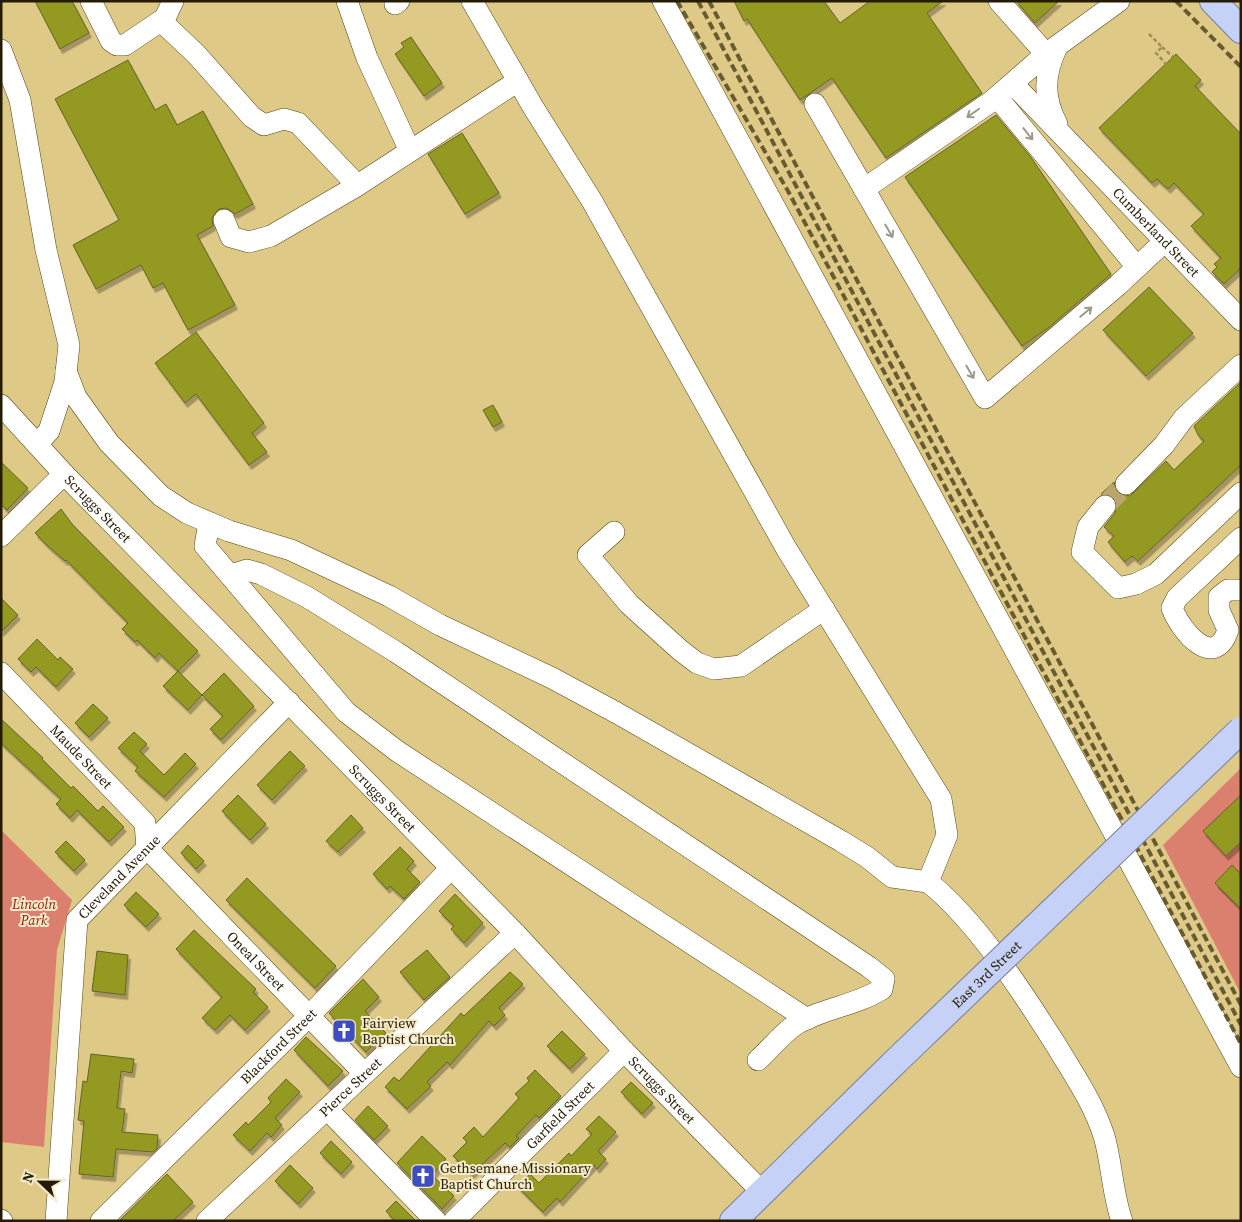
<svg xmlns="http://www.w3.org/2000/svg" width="1242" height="1222" font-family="'Source Serif 4',serif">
	<defs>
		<filter id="shadow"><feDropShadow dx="2.5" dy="4.5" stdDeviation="0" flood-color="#0004"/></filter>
	</defs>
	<rect width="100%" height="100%" fill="#dec987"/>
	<!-- green -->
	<path fill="#db806e" d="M1241 768V994L1163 845Z
		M1 830 72 900 57 950 44 1147 1 1142Z"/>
	<!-- building -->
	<path fill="#949924" stroke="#626525" filter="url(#shadow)" d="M35 1H72L89 33 60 49Z
		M734 1H824L840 23 870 1H943L927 13 982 93 886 158 832 78 800 100 747 19 744 21Z
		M1016 1H1059L1035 23Z
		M411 37 442 83 424 96 395 54 404 47 401 43Z
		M1176 54 1201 80 1195 86 1241 134V268L1224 284 1212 272 1217 267 1214 264 1221 258 1191 226 1204 214 1174 183 1168 189 1157 179 1152 183 1099 128Z
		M128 60 155 110 166 104 177 125 203 111 253 204 235 214 226 208 219 209 212 218 213 226 197 235 235 305 188 330 163 283 153 288 141 265 96 289 73 245 119 220 55 99Z
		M996 115 1030 156 1111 274 1048 328 1022 346 905 177Z
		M462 133 499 193 465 214 428 154Z
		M1149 287 1193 333 1146 376 1103 330Z
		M196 332 264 423 252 433 267 452 249 465 196 394 185 403 155 363Z
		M1241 382V465L1138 561 1132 556 1125 562 1108 542 1114 536 1104 527 1115 513 1117 502 1112 496 1101 494 1114 482 1118 493 1130 496 1166 461 1174 470 1204 441 1198 435 1194 426Z
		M493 405 502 422 493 427 483 410Z
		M1 462 28 488 7 510 1 504Z
		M61 509 72 524 198 651 178 671 159 653 155 658 137 640 135 642 122 629 128 623 66 560 65 561 48 546 35 533Z
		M1 598 18 615 1 632Z
		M37 639 58 660 60 657 73 669 56 687 36 667 31 672 18 659Z
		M178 671 202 695 188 710 163 686Z
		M224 673 254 706 221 740 210 729 223 716 202 695Z
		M93 704 108 718 89 737 75 723Z
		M1 719 43 758 42 759 71 788 73 786 98 811 103 806 124 827 109 842 77 810 70 818 56 804 61 799 1 743Z
		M134 732 147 744 140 751 164 775 185 753 196 764 164 797 135 771 138 767 118 748Z
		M290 751 305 766 272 800 257 785Z
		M238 795 266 824 250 840 222 811Z
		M1241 795V842L1226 856 1203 831Z
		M351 815 363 828 338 852 326 841Z
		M66 841 85 860 74 871 55 852Z
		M188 845 204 861 196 869 181 853Z
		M400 847 414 861 407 869 420 882 404 899 390 886 387 889 373 874Z
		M1232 865 1241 874V909L1215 883Z
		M247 878 336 966 315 988 226 900Z
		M136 892 159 914 146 927 124 905Z
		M455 894 483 923 464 943 451 929 454 926 439 911Z
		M194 930 256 989 253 992 268 1007 245 1030 230 1015 215 1030 202 1018 222 997 176 949Z
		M427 950 450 977 424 1000 400 972Z
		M97 951 128 955 125 995 92 991Z
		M510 972 523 984 499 1008 505 1015 494 1026 489 1021 450 1065 447 1062 427 1082 431 1086 407 1109 385 1087 394 1077 399 1081 461 1013 464 1016Z
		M363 979 379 997 365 1011 386 1033 366 1052 329 1013Z
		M562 1031 585 1054 570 1069 547 1046Z
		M306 1037 343 1071 328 1086 294 1050Z
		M91 1054 134 1059 132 1073 121 1071 117 1108 125 1109 122 1132 158 1135 157 1149 153 1152 116 1149 113 1177 79 1174 84 1121 78 1120 83 1081 87 1082Z
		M535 1070 561 1096 539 1118 536 1115 516 1136 519 1138 510 1147 505 1143 472 1174 453 1156 467 1142 463 1138 474 1127 483 1137 519 1098 515 1094 529 1081 527 1078Z
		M286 1079 300 1092 275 1118 282 1125 271 1137 267 1133 250 1151 233 1135 246 1122 248 1125 271 1102 268 1098Z
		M631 1082 653 1103 642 1114 621 1092Z
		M368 1106 388 1126 374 1140 355 1120Z
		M599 1116 616 1132 598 1151 606 1159 597 1169 594 1165 560 1202 557 1198 543 1212 518 1187 530 1174 539 1183 569 1153 571 1156 592 1134 586 1129Z
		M422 1136 446 1159 432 1175 454 1196 442 1209 397 1163Z
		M331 1141 352 1162 341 1174 320 1153Z
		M290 1165 313 1188 298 1204 275 1181Z
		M167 1174 193 1202 173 1221H119Z
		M396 1201 416 1221H395L386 1211Z"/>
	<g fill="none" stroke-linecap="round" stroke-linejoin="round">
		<!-- minor-tunnel -->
		<path stroke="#b9a66c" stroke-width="21" stroke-dasharray="21 11" stroke-linecap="butt" d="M1105 506 1126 484"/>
		<!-- minor casing -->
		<g stroke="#564716" stroke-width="22">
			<g id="minor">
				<path d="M91 1 111 41 117 45H125L165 18 173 1"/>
				<path d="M347 1 367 58 410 151"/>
				<path d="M472 1 533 107 592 201 786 548 941 799 947 835 928 882C976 920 1023 993 1056 1045 1074 1075 1093 1102 1104 1136 1112 1163 1112 1193 1122 1221"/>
				<path d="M663 1 1241 1067"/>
				<path d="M999 1 1046 54"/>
				<path d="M395 4 399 1"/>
				<path d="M161 21 196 54 252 117 264 125 284 119 298 123 357 185"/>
				<path d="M1056 49C1044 75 1043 98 1057 124"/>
				<path d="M1 50 20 100 46 250 69 345 65 382 49 431 37 444"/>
				<path id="s1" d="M1013 84 1241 320"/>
				<path d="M997 97 1137 267"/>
				<path d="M815 104 985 398 1118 285 1164 242"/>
				<path d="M864 189 992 101 1046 54 1119 1"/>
				<path d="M224 220 231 237 249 242 271 236 355 187 518 81"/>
				<path d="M66 371 76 397 109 443 161 496 187 513 229 531 291 550 389 596 440 625 552 678 617 713 841 841 867 857 892 877 928 882"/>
				<path id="s2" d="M1 405 64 474 515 933 624 1051 762 1192"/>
				<path d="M1126 484 1164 445 1184 418 1241 365"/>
				<path d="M1105 506 1088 527 1082 552 1118 588 1136 584 1156 574 1241 493"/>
				<path d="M209 523 205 546 346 712 397 751 807 1019"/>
				<path d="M614 532 588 555 629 604 680 650 697 663 714 669 741 666 824 609"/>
				<path d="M1 536 64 474"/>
				<path d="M1241 538 1177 598 1172 608C1180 630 1214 672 1228 630L1219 610V597L1228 590H1241"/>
				<path d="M231 575 247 570 261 574 307 597 396 652 869 967 884 979 882 989C855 1006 822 1008 795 1025 782 1034 770 1049 758 1060"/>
				<path id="s3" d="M1 673 145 823 147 848 364 1073"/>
				<path d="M327 1109 436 1221"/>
				<path d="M1 1220 2 1221"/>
				<path id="s4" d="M56 1221 77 920 289 702"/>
				<path id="s5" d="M101 1221 310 1015 451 868"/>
				<path id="s6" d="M207 1221 515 933"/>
				<path id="s7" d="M454 1221 624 1051"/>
			</g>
		</g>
		<!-- major casing -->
		<g stroke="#757e9f" stroke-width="28">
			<path id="major" d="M1213 1 1241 30
				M733 1221 894 1063"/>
		</g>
		<!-- path -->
		<path stroke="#9f8e5a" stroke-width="2.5" stroke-dasharray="4 2.5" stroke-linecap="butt" d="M1149 34 1162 47 1156 53 1166 64
			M1162 47 1173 57"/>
		<!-- minor -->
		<use href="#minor" stroke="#fff" stroke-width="21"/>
		<!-- major -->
		<use href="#major" stroke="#c6d1f8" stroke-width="26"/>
		<!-- rail -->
		<path stroke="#675b32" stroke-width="4" stroke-dasharray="8 4" stroke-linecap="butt" d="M677 1 788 191 1241 1044
			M698 1 1241 1025
			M709 1 1241 1005
			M1176 1 1241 67"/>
		<!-- major-bridge casing -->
		<g stroke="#757e9f" stroke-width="28" stroke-linecap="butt">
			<g id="major-bridge">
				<path id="s8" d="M894 1063 1241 730"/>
			</g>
		</g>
		<!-- major-bridge -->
		<use href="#major-bridge" stroke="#c6d1f8" stroke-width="26"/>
	</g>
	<!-- one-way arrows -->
	<defs><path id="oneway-shaft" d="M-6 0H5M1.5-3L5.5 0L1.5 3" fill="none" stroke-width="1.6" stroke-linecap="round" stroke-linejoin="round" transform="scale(1.25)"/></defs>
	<g stroke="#9c998d">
		<use href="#oneway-shaft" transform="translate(973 113) rotate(145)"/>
		<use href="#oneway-shaft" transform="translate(1028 134) rotate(51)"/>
		<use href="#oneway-shaft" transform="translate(889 231) rotate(60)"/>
		<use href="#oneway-shaft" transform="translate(1086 312) rotate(-40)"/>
		<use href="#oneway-shaft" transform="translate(970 372) rotate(60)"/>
	</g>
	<!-- icons -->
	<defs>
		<g id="church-square" transform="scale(1.25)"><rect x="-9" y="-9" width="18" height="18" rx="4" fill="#3e4dc0" stroke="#f5eaca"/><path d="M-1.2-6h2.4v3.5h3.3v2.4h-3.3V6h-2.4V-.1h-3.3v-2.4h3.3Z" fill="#fff"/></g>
	</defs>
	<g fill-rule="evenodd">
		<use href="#church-square" x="344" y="1031"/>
		<use href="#church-square" x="423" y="1176"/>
	</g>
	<g text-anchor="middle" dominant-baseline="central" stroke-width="4" stroke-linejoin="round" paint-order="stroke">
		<!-- street labels -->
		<g font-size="14" fill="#241c02" stroke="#f5eaca">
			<text stroke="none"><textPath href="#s1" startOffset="206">Cumberland Street</textPath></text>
			<text stroke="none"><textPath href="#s2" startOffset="142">Scruggs Street</textPath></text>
			<text stroke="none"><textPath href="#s3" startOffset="116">Maude Street</textPath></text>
			<text stroke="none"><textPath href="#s2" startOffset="548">Scruggs Street</textPath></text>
			<text stroke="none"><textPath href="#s4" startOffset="362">Cleveland Avenue</textPath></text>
			<text stroke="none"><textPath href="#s3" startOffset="390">Oneal Street</textPath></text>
			<text stroke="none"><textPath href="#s8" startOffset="128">East 3rd Street</textPath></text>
			<text stroke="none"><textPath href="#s5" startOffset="249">Blackford Street</textPath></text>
			<text stroke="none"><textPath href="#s6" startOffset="196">Pierce Street</textPath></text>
			<text stroke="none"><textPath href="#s2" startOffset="952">Scruggs Street</textPath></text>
			<text stroke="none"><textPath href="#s7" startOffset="150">Garfield Street</textPath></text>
		</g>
		<!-- park labels -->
		<g font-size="14" font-style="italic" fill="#921a03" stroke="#f5eaca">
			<text x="34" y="904">Lincoln<tspan x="34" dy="16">Park</tspan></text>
		</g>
		<!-- poi labels -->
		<g font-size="14" fill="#241c02" stroke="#f5eaca" text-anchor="start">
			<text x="362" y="1023">Fairview<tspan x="362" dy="16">Baptist Church</tspan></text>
			<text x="440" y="1168">Gethsemane Missionary<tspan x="440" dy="16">Baptist Church</tspan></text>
		</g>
	</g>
	<!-- border -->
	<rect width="1242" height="1222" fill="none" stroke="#241c02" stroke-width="5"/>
	<!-- north arrow -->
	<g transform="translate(40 1182) rotate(292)" stroke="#f5eaca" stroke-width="4" paint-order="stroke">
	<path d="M0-4L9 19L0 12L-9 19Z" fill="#241c02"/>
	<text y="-8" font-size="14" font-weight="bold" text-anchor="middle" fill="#241c02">N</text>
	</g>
</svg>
